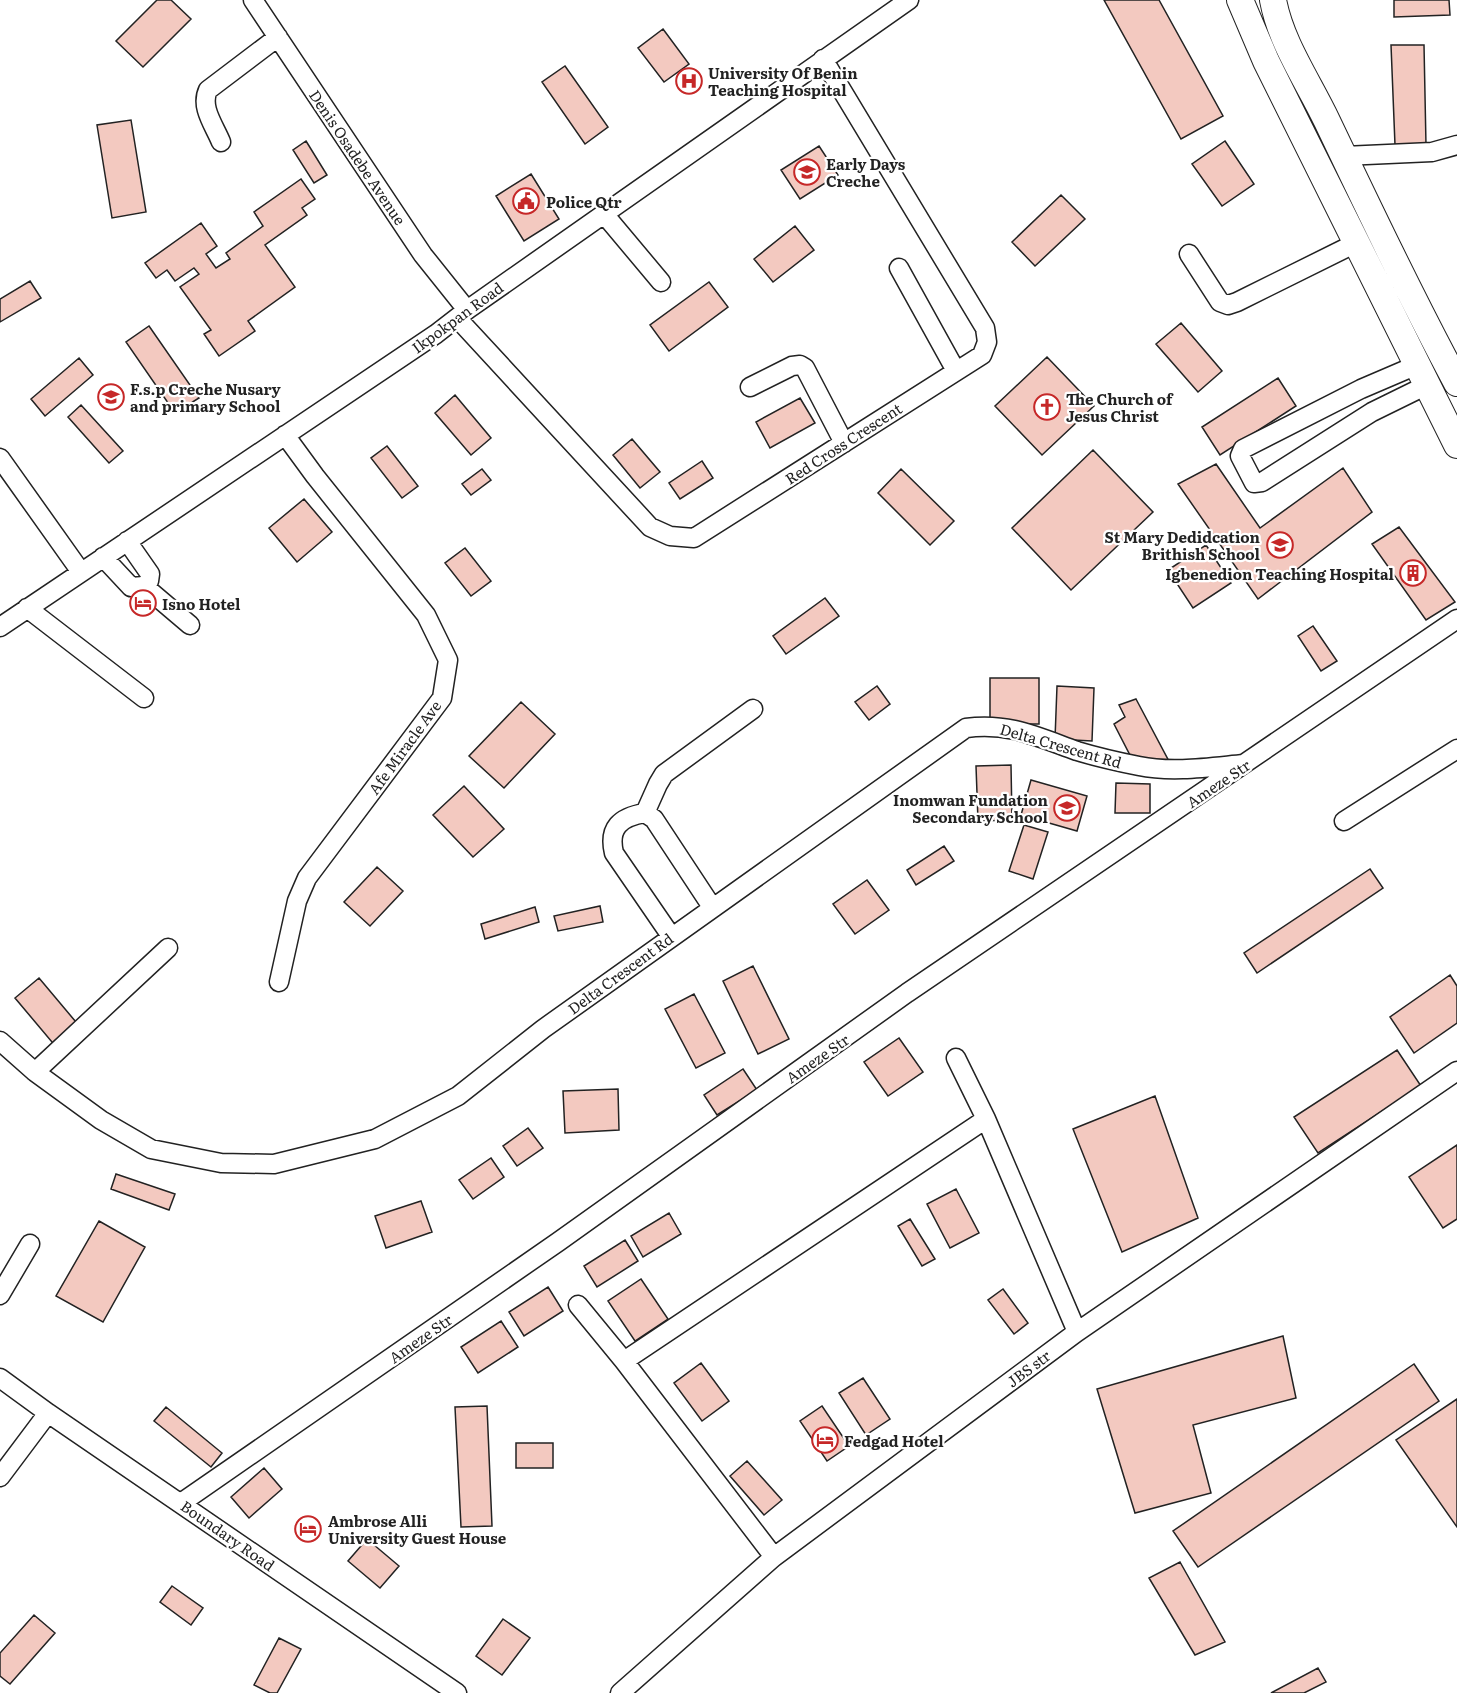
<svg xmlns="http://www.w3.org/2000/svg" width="1457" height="1693" font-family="Literata,serif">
	<rect width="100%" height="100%" fill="#fff"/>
	<!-- building -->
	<path fill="#f3c9c0" stroke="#222" stroke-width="1.5" d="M157 0H171L191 19 143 67 116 41Z
		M1104 0H1159L1223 116 1181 139Z
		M1394 0H1449L1450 15 1394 17Z
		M663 29 689 64 664 82 638 48Z
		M1391 45H1424L1426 145H1395Z
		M565 66 608 127 585 144 542 82Z
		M131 120 146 212 112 218 97 125Z
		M306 141 327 175 314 183 293 150Z
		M1225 141 1254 184 1222 206 1192 164Z
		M819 146 838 175 800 199 781 170Z
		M531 174 559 219 524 241 496 196Z
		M301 179 315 199 302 208 307 215 265 245 295 287 248 321 255 331 219 356 204 334 211 330 180 287 199 274 194 268 175 281 167 270 156 278 145 263 201 223 217 246 206 254 216 268 230 259 226 253 263 226 254 212Z
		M1061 195 1085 219 1035 266 1012 242Z
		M795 226 814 250 773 282 754 259Z
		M30 281 41 298 0 322V299Z
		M709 282 728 307 669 351 650 325Z
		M1181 323 1222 371 1198 392 1156 344Z
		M149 326 199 398 175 413 126 342Z
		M1047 357 1094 406 1042 455 995 406Z
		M79 358 93 375 45 416 31 399Z
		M1278 378 1296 406 1220 455 1202 427Z
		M455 395 491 438 471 455 435 413Z
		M800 398 815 423 770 448 756 422Z
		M81 405 123 451 109 463 68 417Z
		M632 439 660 472 640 488 613 455Z
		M387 446 418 486 402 498 371 458Z
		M1093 450 1153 512 1071 590 1012 528Z
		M702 461 713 478 680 499 669 483Z
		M1216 464 1260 528 1343 468 1372 512 1258 599 1178 484Z
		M482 469 491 480 471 495 462 484Z
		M901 469 954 521 930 545 878 493Z
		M304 499 332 532 297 562 269 528Z
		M1399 527 1455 602 1426 620 1372 544Z
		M1206 545 1231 583 1193 608 1168 570Z
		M465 548 491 581 471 596 445 563Z
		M825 598 839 616 786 654 773 636Z
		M1313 626 1337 661 1321 671 1298 636Z
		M990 678H1039V724H990Z
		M877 686 890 704 869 720 855 702Z
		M1057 686 1094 688 1092 741 1055 739Z
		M1136 699 1171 765 1132 759 1114 724 1125 717 1119 705Z
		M521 702 555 734 504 788 469 756Z
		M1011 765 1012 820 978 821 976 766Z
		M1031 780 1087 796 1077 831 1021 815Z
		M1116 783 1150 784V813H1115Z
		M464 786 504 829 473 857 433 815Z
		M1024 825 1048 832 1033 879 1009 871Z
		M944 846 954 861 916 885 907 870Z
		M377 867 403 891 370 926 344 902Z
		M1370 869 1383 888 1257 973 1244 953Z
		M867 880 889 910 855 934 833 904Z
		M600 906 603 922 558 931 554 916Z
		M535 907 539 922 485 939 481 924Z
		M753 966 789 1039 758 1054 723 981Z
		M1450 975 1457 986V1023L1414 1053 1390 1017Z
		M39 978 81 1028 57 1048 15 998Z
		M694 994 725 1053 696 1068 665 1009Z
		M899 1038 923 1072 888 1096 864 1062Z
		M1397 1050 1421 1086 1318 1153 1294 1117Z
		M743 1069 757 1090 717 1115 704 1095Z
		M618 1089 619 1130 565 1133 563 1091Z
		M1155 1096 1198 1218 1122 1252 1073 1129Z
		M528 1128 543 1148 517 1166 503 1146Z
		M1457 1145V1219L1443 1228 1409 1177Z
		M491 1158 504 1177 473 1199 459 1180Z
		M116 1174 175 1194 169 1210 111 1189Z
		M956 1189 979 1233 950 1248 927 1204Z
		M421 1201 432 1232 386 1248 375 1216Z
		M669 1213 681 1234 643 1257 631 1236Z
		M910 1219 935 1259 922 1266 898 1226Z
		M99 1221 145 1247 103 1322 56 1296Z
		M625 1240 638 1261 597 1287 584 1266Z
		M641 1279 668 1319 635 1341 608 1301Z
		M548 1287 563 1311 524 1336 509 1312Z
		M1003 1289 1028 1323 1014 1334 988 1300Z
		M501 1321 518 1347 478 1373 461 1347Z
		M1283 1336 1296 1398 1193 1425 1211 1493 1135 1513 1097 1389Z
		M701 1363 729 1401 702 1421 674 1383Z
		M1414 1364 1439 1401 1198 1567 1173 1531Z
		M863 1378 890 1419 866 1435 839 1393Z
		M1457 1399V1527L1396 1440Z
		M487 1406 492 1526 461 1527 455 1407Z
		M822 1406 849 1446 827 1461 800 1421Z
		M166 1407 222 1453 211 1467 154 1421Z
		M516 1443H553V1468H516Z
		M747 1461 782 1500 764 1515 730 1476Z
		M264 1468 282 1489 249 1518 231 1497Z
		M367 1539 399 1566 380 1588 348 1561Z
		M1180 1562 1225 1642 1195 1655 1149 1578Z
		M172 1586 203 1608 191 1625 160 1602Z
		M34 1615 55 1633 10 1684 0 1676V1653Z
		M503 1619 530 1638 502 1675 476 1656Z
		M279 1638 301 1649 277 1693H270L254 1685Z
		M1318 1668 1326 1682 1304 1693H1271Z"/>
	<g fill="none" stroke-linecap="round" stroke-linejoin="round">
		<!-- minor casing -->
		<g stroke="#222" stroke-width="21">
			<path id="minor" d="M253 0 423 255 467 310
				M221 142C214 125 200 107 208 90L278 37
				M1344 156 1432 152 1457 145
				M604 214 661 282
				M1189 254 1220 302 1228 305 1237 302 1356 243
				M899 268 956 371
				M458 319 650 527 670 536 694 538 982 355 987 342 985 328 823 59
				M1417 365 1361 389 1243 449 1240 456 1254 483 1262 482 1372 412 1427 385
				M750 387 792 366 800 365 805 368 844 443
				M0 458 81 572
				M103 557 131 587 144 586 149 581 150 574 127 541
				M144 586 190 625
				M27 608 144 698
				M0 627 436 334 467 310 909 0
				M645 813 654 819 712 907
				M1344 821 1457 749
				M671 936 614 853C608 828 620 817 645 813L658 784 664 774 753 709
				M279 982 297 901 307 878 442 698 448 660 426 615 315 476 285 435
				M0 1041 35 1072 101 1120 151 1149 221 1163 274 1164 375 1139 458 1096 543 1029 966 728C1008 722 1038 737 1077 751 1097 757 1119 762 1139 766 1172 773 1211 767 1244 764
				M956 1058 986 1119 1077 1332
				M35 1072 168 948
				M0 1295 30 1244
				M578 1305 624 1361 774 1557
				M624 1361 986 1119
				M0 1378 48 1413 457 1693
				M0 1477 48 1413
				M181 1503 558 1242 907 993 1457 619
				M620 1693 774 1557 1077 1332 1457 1071"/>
		</g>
		<!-- highway casing -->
		<g stroke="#222" stroke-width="28">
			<path id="highway" d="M1240 0 1266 61 1457 445
				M1273 0C1281 43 1308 81 1327 121 1369 209 1411 297 1457 383"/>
		</g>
		<!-- minor -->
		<use href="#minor" stroke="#fff" stroke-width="18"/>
		<!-- highway -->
		<use href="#highway" stroke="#fff" stroke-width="26"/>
	</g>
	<!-- icons -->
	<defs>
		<g id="hospital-ring" transform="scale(1.35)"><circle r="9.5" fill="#fff" stroke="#c62828" stroke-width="1.5"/><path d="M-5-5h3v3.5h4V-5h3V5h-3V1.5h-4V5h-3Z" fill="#c62828"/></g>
		<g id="school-ring" transform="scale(1.35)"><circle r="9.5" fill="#fff" stroke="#c62828" stroke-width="1.5"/><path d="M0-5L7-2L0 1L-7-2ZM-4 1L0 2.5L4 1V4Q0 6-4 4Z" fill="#c62828"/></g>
		<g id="civic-ring" transform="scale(1.35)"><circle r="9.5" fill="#fff" stroke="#c62828" stroke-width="1.5"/><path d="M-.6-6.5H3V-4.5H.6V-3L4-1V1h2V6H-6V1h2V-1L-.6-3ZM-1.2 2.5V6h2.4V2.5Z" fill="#c62828"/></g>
		<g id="church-ring" transform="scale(1.35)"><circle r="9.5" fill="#fff" stroke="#c62828" stroke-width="1.5"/><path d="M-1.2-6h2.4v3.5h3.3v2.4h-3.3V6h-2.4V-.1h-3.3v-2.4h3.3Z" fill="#c62828"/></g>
		<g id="building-ring" transform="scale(1.35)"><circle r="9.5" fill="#fff" stroke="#c62828" stroke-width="1.5"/><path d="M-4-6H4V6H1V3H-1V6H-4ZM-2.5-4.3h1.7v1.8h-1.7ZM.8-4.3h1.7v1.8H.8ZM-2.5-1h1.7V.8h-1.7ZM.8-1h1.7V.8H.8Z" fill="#c62828"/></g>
		<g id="hotel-ring" transform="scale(1.35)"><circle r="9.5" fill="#fff" stroke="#c62828" stroke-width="1.5"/><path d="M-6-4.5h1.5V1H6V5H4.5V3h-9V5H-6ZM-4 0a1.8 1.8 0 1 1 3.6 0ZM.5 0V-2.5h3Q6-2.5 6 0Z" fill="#c62828"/></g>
	</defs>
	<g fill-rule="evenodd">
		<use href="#hospital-ring" x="689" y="81"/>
		<use href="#school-ring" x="807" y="172"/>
		<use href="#civic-ring" x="526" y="201"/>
		<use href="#school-ring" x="111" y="397"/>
		<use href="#church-ring" x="1047" y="407"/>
		<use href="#school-ring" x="1280" y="545"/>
		<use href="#building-ring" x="1413" y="573"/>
		<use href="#hotel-ring" x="143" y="603"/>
		<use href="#school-ring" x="1067" y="808"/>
		<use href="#hotel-ring" x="825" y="1440"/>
		<use href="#hotel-ring" x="308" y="1529"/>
	</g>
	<g text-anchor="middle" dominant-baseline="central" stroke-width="4.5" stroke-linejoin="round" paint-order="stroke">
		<!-- poi labels -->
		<g font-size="15" font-weight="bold" fill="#222" stroke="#fff" text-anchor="start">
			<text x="708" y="72">University Of Benin<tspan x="708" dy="17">Teaching Hospital</tspan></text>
			<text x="826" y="163">Early Days<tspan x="826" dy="17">Creche</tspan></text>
			<text x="546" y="201">Police Qtr</text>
			<text x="130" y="388">F.s.p Creche Nusary<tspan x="130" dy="17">and primary School</tspan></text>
			<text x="1066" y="398">The Church of<tspan x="1066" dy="17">Jesus Christ</tspan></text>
			<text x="1260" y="536" text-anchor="end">St Mary Dedidcation<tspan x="1260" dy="17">Brithish School</tspan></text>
			<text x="1394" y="573" text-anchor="end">Igbenedion Teaching Hospital</text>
			<text x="162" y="603">Isno Hotel</text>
			<text x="1048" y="799" text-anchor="end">Inomwan Fundation<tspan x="1048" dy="17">Secondary School</tspan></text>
			<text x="844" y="1440">Fedgad Hotel</text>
			<text x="328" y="1520">Ambrose Alli<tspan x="328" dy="17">University Guest House</tspan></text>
		</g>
		<!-- street labels -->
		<g font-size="15" fill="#222" stroke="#fff">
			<text transform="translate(358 157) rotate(56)">Denis Osadebe Avenue</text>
			<text transform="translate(457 317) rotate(-36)">Ikpokpan Road</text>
			<text transform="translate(843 443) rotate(-33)">Red Cross Crescent</text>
			<text transform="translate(1061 745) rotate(16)">Delta Crescent Rd</text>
			<text transform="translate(404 747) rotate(-54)">Afe Miracle Ave</text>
			<text transform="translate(1218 783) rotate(-34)">Ameze Str</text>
			<text transform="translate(620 973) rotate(-36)">Delta Crescent Rd</text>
			<text transform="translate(817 1058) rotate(-35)">Ameze Str</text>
			<text transform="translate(420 1338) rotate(-35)">Ameze Str</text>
			<text transform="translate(1028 1368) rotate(-37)">JBS str</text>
			<text transform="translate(228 1535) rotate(35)">Boundary Road</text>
		</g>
	</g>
</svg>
